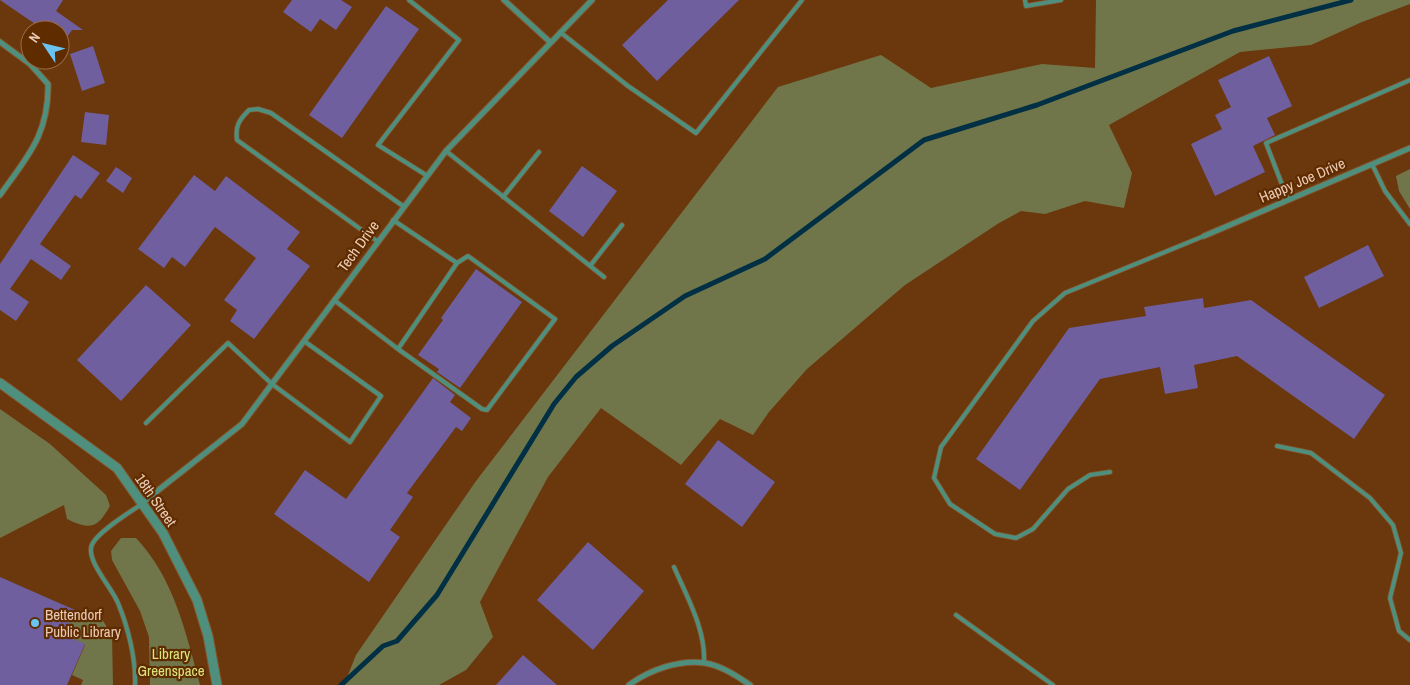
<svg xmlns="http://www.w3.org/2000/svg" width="1410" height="685" font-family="'Archivo Narrow',sans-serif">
	<rect width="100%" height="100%" fill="#6b370c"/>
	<!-- green -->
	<path fill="#71764a" d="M1096 0H1410V4L1362 22 1311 45 1240 52 1109 125 1132 173 1124 208 1085 201 1045 214 1021 211 999 223 905 285 807 369 769 412 753 435 720 419 681 465 601 408 548 477 480 602 493 637 466 670 439 685H344L356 655 476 481 778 87 881 55 931 88 1042 64 1095 68Z
		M1410 169V209L1399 191 1396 176Z
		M0 409 50 444 106 495 110 506C97 529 90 530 67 519L64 505 0 538Z
		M121 538H136C174 578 186 633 200 685H150L149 637 140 611 112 560 111 551Z
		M75 610 98 613 112 635 113 685H81L83 680 72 675 85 645 64 635Z"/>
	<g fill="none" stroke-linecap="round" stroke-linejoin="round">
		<!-- stream -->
		<path stroke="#012f44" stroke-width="5" d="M341 685 383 646 397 641 437 595 554 404 576 377 612 346 685 296 765 259 924 140 1037 105 1233 31 1351 0"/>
	</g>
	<!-- building -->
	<path fill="#6f5f9f" d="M0 0H63L56 11 83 30H72L60 47V30H44Z
		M292 0H341L352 7 336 30 320 19 311 32 283 12Z
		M668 0H739L657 81 622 45Z
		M386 6 419 29 342 138 309 115Z
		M93 46 105 83 82 91 70 54Z
		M1269 56 1292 106 1267 118 1275 135 1253 146 1265 172 1215 196 1191 144 1222 129 1215 115 1231 107 1218 80Z
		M85 112 109 115 106 145 81 142Z
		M73 155 100 173 81 199 75 195 40 244 71 266 61 280 31 259 10 289 29 302 16 321 0 310V264Z
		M582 166 617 191 583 237 549 211Z
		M116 167 132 178 123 193 106 181Z
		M194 175 215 191 226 176 300 232 287 249 310 266 254 339 230 321 237 310 224 300 256 258 215 227 185 267 172 257 164 268 138 249Z
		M1368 245 1384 276 1319 308 1304 277Z
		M476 269 522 302 460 388 437 372 439 369 418 355 443 320 441 318Z
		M146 285 191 325 121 401 77 360Z
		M1203 298 1204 308 1251 300 1385 395 1354 439 1237 356 1194 365 1198 388 1165 394 1160 367 1100 379 1020 490 976 459 1069 328 1146 316 1144 307Z
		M433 378 455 395 450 402 471 418 462 431 456 427 407 493 413 497 390 530 400 537 369 582 274 514 305 470 346 499Z
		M718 440 775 482 742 527 685 484Z
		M588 542 644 591 593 650 537 600Z
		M0 577 75 610 64 635 85 644 67 685H0Z
		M523 655 557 685H496Z"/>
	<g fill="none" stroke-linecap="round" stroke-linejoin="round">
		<!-- service casing -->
		<g stroke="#85552e" stroke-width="5.5">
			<path id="service" d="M409 0 459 40 378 145 426 175
				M1025 0 1026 6 1061 0
				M560 32 628 86 696 133 802 0
				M446 151 604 277
				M1372 164 1385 191 1410 224
				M503 197 539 152
				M1288 200 1266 143 1410 80
				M393 220 457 263
				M377 241 237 140C235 126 239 120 249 110L258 109 271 113 403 206
				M590 266 622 225
				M334 300 398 349 482 409 487 410 555 319 468 256 457 263 398 349
				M146 423 228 343 272 384 350 442 381 396 304 341
				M1277 446 1311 453 1370 498 1393 525 1401 553 1390 598 1399 631 1410 640
				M1110 472 1090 475 1068 489 1033 529 1016 538 995 534 950 504 934 478 941 447 1033 321 1065 293 1204 236
				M674 567C687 597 706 630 704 663
				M956 615 1053 685
				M135 685C136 659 128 627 118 603 112 588 89 564 91 548 92 535 130 512 142 504"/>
		</g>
		<!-- minor casing -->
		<g stroke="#85552e" stroke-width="7">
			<path id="minor" d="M504 0 550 42
				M0 42 30 64 48 84C49 134 28 156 0 195
				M1204 236 1410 148
				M142 503 242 424 446 151 592 0
				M629 685C649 670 680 659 705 663 722 666 737 676 750 685"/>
		</g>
		<!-- tertiary casing -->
		<g stroke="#85552e" stroke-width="11">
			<path id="tertiary" d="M0 383 117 468 163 533 197 600 208 636 217 685"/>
		</g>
		<!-- service -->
		<use href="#service" stroke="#4f8f7d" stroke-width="4"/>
		<!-- minor -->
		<use href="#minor" stroke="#4f8f7d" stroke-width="5"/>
		<!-- tertiary -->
		<use href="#tertiary" stroke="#4f8f7d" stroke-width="9"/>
	</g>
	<!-- markers -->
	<circle fill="#6bc3f2" stroke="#5f2c00" stroke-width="2" cx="35" cy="623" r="5"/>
	<g text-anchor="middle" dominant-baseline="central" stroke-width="4.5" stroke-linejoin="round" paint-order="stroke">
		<!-- street labels -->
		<g font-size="15" fill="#ebcbb6" stroke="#5f2c00">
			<text transform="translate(1302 180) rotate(-23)">Happy Joe Drive</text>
			<text transform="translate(358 246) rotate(-54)">Tech Drive</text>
			<text transform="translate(156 500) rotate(55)">18th Street</text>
		</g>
		<!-- poi labels -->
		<g font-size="15" fill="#ebcbb6" stroke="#5f2c00" text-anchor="start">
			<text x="45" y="614">Bettendorf<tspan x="45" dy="17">Public Library</tspan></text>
		</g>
		<!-- park labels -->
		<g font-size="15" fill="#dae57c" stroke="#5f2c00">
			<text x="171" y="653">Library<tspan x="171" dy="17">Greenspace</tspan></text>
		</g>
	</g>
	<!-- north arrow -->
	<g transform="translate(45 45) rotate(305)"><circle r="24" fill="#5f2c00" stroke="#976c49"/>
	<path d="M0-4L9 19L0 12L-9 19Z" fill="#6bc3f2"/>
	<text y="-8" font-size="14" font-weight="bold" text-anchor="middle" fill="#ebcbb6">N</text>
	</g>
</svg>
